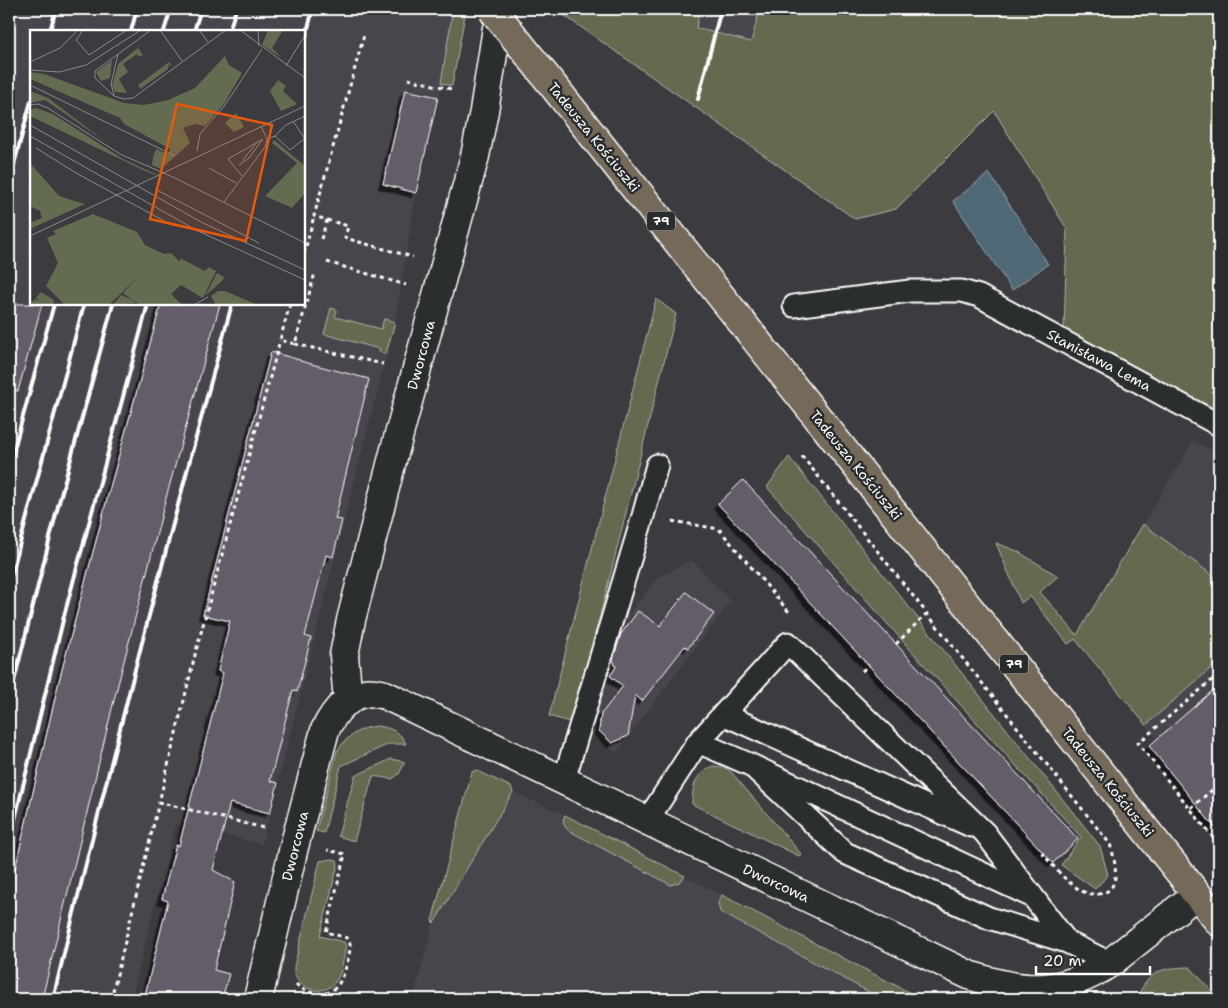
<svg xmlns="http://www.w3.org/2000/svg" width="1228" height="1008" font-family="'Shantell Sans',sans-serif">
	<defs>
		<filter id="shadow"><feDropShadow dx="-4.5" dy="4.5" stdDeviation="0" flood-color="#0009"/></filter>
	</defs>
	<rect width="100%" height="100%" fill="#3c3b40"/>
	<filter id="ink" filterUnits="userSpaceOnUse"><feTurbulence type="fractalNoise" baseFrequency=".02" numOctaves="2"/><feDisplacementMap in="SourceGraphic" scale="10" xChannelSelector="R" yChannelSelector="G"/><feConvolveMatrix kernelMatrix="1 2 1 2 8 2 1 2 1" color-interpolation-filters="sRGB"/></filter>
	<g filter="url(#ink)">
		<!-- built -->
		<path fill="#48454d" fill-rule="evenodd" d="M9 9H453L440 90 416 193 395 322 262 844 176 824 131 999H9ZM31 31H304V304H31Z
			M700 9H760L751 42 696 28Z
			M1193 441 1219 454V833L1149 746 1157 739 1075 639Z
			M692 560 731 601 616 753 590 729 607 641 657 578Z
			M476 770 511 787 513 792 565 815 722 895 922 999H413L472 772Z"/>
		<!-- green -->
		<path fill="#636b50" stroke="#b1b5a8" d="M453 9H466L452 86 441 83Z
			M555 9H700L696 28 751 42 760 9H1219V411L1064 333 1067 229 994 111 896 209 855 219Z
			M656 299 676 314 573 723 549 716Z
			M331 308 337 310 335 317 381 329 384 319 395 322 386 354 379 352 380 349 324 334Z
			M789 457 1100 846 1108 875 1095 889 1061 865 1081 837 907 646 767 487Z
			M1143 524 1219 580V661L1146 725 1075 639 1068 644 1030 596 1021 603 996 543 1017 551 1058 576 1040 592 1077 635Z
			M377 726C391 728 400 731 406 744H389L341 766 324 833 316 831 337 751C347 736 359 728 377 726Z
			M391 759 405 762 399 774 392 779 373 776 354 841 338 836 355 776Z
			M713 766 726 768 732 773 801 854 799 856 692 804C692 786 696 773 713 766Z
			M476 770 511 787 513 792 434 923 432 921 472 772Z
			M565 815 685 876 679 882 671 885 568 830C563 825 562 821 565 815Z
			M332 859 337 860 338 864 320 936 344 942 346 946C343 957 343 972 336 981 324 999 292 989 294 967L320 861Z
			M722 895 922 999H882L720 912 718 903Z
			M1190 967 1219 999H1136C1150 970 1160 968 1190 967Z"/>
		<!-- water -->
		<path fill="#506875" stroke="#96a4ac" d="M989 173 1048 264 1012 290 953 201Z"/>
		<!-- building -->
		<path fill="#655c6b" stroke="#fff" filter="url(#shadow)" d="M405 90 438 97 416 193 383 184Z
			M9 304H42L18 391 9 390Z
			M161 304H220L166 498 115 696 42 999H9V895L59 681 111 484Z
			M271 352 300 360V361L369 379 335 519 342 520 333 557 326 555 305 636 311 638 297 692 293 690 270 781 278 783 270 813 230 803 213 870 235 882 214 970 229 974 222 999H144L168 901 162 899 176 845 179 846 223 673 218 671 230 621 203 615Z
			M743 480 1078 839 1053 863 718 504Z
			M686 592 714 614 688 648 685 646 642 701 635 695 628 736 612 743 599 731 601 714 623 686 610 676 616 667 613 660 621 634 638 611 660 626Z
			M1219 685V833L1149 746Z"/>
		<g fill="none" stroke-linecap="round" stroke-linejoin="round">
			<!-- lane casing -->
			<g stroke="#fff" stroke-width="25">
				<path id="lane" d="M794 306 910 291H962L979 296 1219 425
					M723 714 971 826
					M698 742 751 765 1031 896
					M751 765 845 853 989 918 1067 942 1110 963
					M564 780 643 516 657 465
					M647 821 698 742 788 643 985 833 1067 942"/>
			</g>
			<!-- street casing -->
			<g stroke="#fff" stroke-width="31">
				<path id="street" d="M348 701 344 655 351 620 394 453 475 156 484 111 500 9
					M258 999 294 847 325 730C333 714 346 696 365 693 371 691 379 694 385 695L969 975C1022 993 1061 996 1110 963L1197 894"/>
			</g>
			<!-- primary casing -->
			<g stroke="#fff" stroke-width="31">
				<path id="primary" d="M830 433 1219 922"/>
			</g>
			<!-- path -->
			<path stroke="#fff" stroke-width="3" stroke-dasharray="4 4" stroke-linecap="butt" d="M408 79 451 89
				M327 220 348 226 345 238 413 257
				M321 239 327 220 314 216 364 35
				M31 249V247
				M304 254 314 216
				M327 262 406 285
				M290 304 280 340 295 344 315 273
				M295 344 383 364
				M802 456 1110 844C1115 859 1123 891 1099 894 1092 895 1083 893 1077 888 1063 879 1052 864 1041 852
				M672 521 719 529 789 612
				M896 644 926 614
				M862 671 869 665
				M1219 674 1138 743 1219 845
				M158 802 264 828
				M1191 808 1219 784
				M296 984C301 989 306 991 313 993 337 998 343 978 348 960 349 952 353 944 347 938L326 932 345 854 327 850
				M111 999 196 651 280 340"/>
			<!-- lane -->
			<use href="#lane" stroke="#2a2d2e" stroke-width="21"/>
			<!-- street -->
			<use href="#street" stroke="#2a2d2e" stroke-width="28"/>
			<!-- primary -->
			<use href="#primary" stroke="#746a5a" stroke-width="28"/>
			<!-- rail -->
			<path stroke="#fff" stroke-width="4" d="M50 31 56 9
				M131 31 137 9
				M164 31 171 9
				M194 31 201 9
				M229 31 236 9
				M304 43 313 9
				M698 99 721 9
				M9 183 31 101
				M9 467 54 304
				M9 584 84 304
				M9 701 58 506 113 304
				M9 844 64 616 148 304
				M53 999C109 766 169 535 232 304"/>
			<!-- primary-bridge casing -->
			<g stroke="#fff" stroke-width="31" stroke-linecap="butt">
				<path id="primary-bridge" d="M492 9 830 433"/>
			</g>
			<!-- primary-bridge -->
			<use href="#primary-bridge" stroke="#746a5a" stroke-width="28"/>
		</g>
	</g>
	<g text-anchor="middle" dominant-baseline="central" stroke-width="5" stroke-linejoin="round" paint-order="stroke">
		<!-- shield labels -->
		<g fill="#2a2d2e" stroke="#bfc0c0" stroke-width="1">
			<rect x="647" y="211.5" width="28" height="19" rx="4"/>
			<rect x="1000" y="654.5" width="28" height="19" rx="4"/>
		</g>
		<g font-size="12" font-weight="bold" fill="#fff">
			<text x="661" y="221">79</text>
			<text x="1014" y="664">79</text>
		</g>
		<!-- street labels -->
		<g font-size="14" fill="#fff" stroke="#2a2d2e">
			<text transform="translate(594 137) rotate(51)">Tadeusza Kościuszki</text>
			<text transform="translate(421 355) rotate(-75)">Dworcowa</text>
			<text transform="translate(1099 360) rotate(28)">Stanisława Lema</text>
			<text transform="translate(856 465) rotate(51)">Tadeusza Kościuszki</text>
			<text transform="translate(1108 782) rotate(51)">Tadeusza Kościuszki</text>
			<text transform="translate(295 846) rotate(-76)">Dworcowa</text>
			<text transform="translate(776 883) rotate(25)">Dworcowa</text>
		</g>
	</g>
	<!-- overview -->
	<g transform="translate(30 30)">
		<rect width="275" height="275" fill="#3c3b40"/>
		<path d="M238 0H253L242 18 252 28 232 15ZM108 18 113 25 109 27 107 24 93 34 98 42 89 49 97 63 85 62 82 56 88 34ZM195 26 199 35 212 43 194 74 175 96 165 94 153 98 160 113 131 139 122 135 123 127 126 119 138 124 140 119 94 94 90 88 0 49V42L14 44 94 73 114 75 138 70 165 58ZM82 30 80 48 71 51 66 42ZM139 32 142 36 139 34 138 39 110 59 108 55ZM248 50 256 56 253 61 267 74 251 81 240 61ZM0 61 18 68 76 112 15 70 0 73ZM6 78 23 84 93 129 138 150 115 141 0 86V80ZM206 83 214 97 193 107 204 102 195 93ZM244 110 275 136V163L262 178 235 166 267 133 242 113ZM0 133 29 166 55 174 0 199V193L12 188 10 181 0 176ZM63 184 107 202 115 215 134 224 141 223 150 232V228L175 241 179 237 186 241 173 268 151 255 141 264 152 275H110L93 263 111 244 79 275H35L16 256 28 233 17 208 26 204 23 201ZM187 243 194 247 193 250 175 266ZM188 261H195L228 275H186L181 266ZM11 262 24 270 23 275 0 274 5 269 9 271 6 268ZM91 265 101 269 106 273 83 275Z" fill="#636b50"/>
		<path fill="none" stroke="#506875" stroke-width="2.5" d="M257 275H275"/>
		<path fill="none" stroke="#8a898c" stroke-width="1" d="M53 0 46 10 59 25 97 0M121 0 65 41V48L84 66 94 69 103 68 196 0M130 0 152 31M169 0 178 12M210 0 275 48M228 0 229 16M0 32 30 18 48 0M256 36 275 5M0 40 29 42 56 35 111 0M0 55 145 126M84 65 81 54 88 24M0 75 8 74 18 78 90 124 145 148 275 213M263 91 275 109M0 95 171 192 275 240M0 106 166 200 275 250M245 106 260 120 274 109M237 109 245 106 256 95 275 86M6 118 46 143 136 192M167 121 170 104 195 75 232 19M212 131 227 112M209 135 219 128 232 110M179 138 206 153M212 146 198 129 233 109M125 159 229 213M194 172 235 117 237 109 231 96M0 206 275 76M164 275 178 267"/>
		<path fill="#e8590c" fill-opacity="0.15" stroke="#e8590c" stroke-width="2.5" d="M147 74 242 95 216 211 120 189Z"/>
		<rect width="275" height="275" fill="none" stroke="#fff" stroke-width="2.5"/>
	</g>
	<!-- margin -->
	<rect width="1228" height="1008" fill="none" stroke="#2a2d2e" stroke-width="30"/>
	<rect x="15" y="15" width="1198" height="978" fill="none" stroke="#fff" stroke-width="2" filter="url(#ink)"/>
	<!-- scale -->
	<path d="M1036 966v8h114v-8" fill="none" stroke="#ffffff" stroke-width="2.5"/>
	<text x="1043" y="966" font-size="15" fill="#ffffff" stroke="#2a2d2e" stroke-width="4" paint-order="stroke">20 m</text>
</svg>
